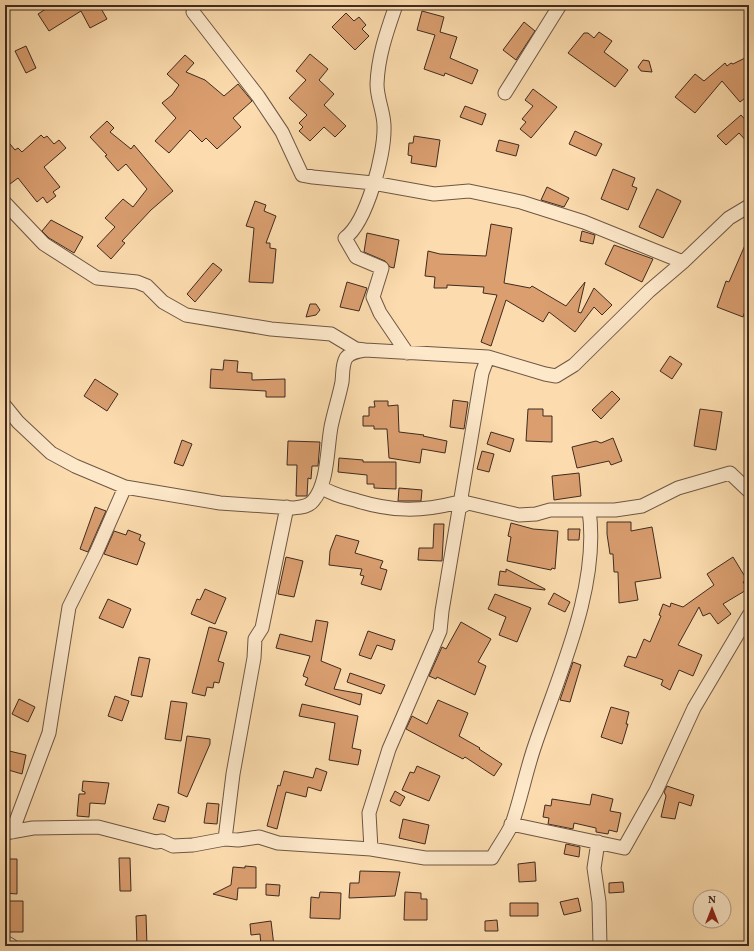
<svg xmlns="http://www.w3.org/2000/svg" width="754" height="951" font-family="Vollkorn,serif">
	<rect width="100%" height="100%" fill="#fcdcae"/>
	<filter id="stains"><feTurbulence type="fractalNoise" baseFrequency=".005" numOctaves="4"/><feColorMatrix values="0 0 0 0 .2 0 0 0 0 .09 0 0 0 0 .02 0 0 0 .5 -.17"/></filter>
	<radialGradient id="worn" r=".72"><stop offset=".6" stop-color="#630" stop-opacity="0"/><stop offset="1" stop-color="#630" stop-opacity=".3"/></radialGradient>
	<!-- building -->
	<path fill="#da9e6f" stroke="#3e2b21" d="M52 5H99L107 19 90 28 81 11 49 31 38 14Z
		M422 11 444 17 440 32 457 37 450 58 478 70 472 84 445 73 444 76 424 69 435 35 417 30Z
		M346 13 354 21 359 17 366 25 362 29 369 36 355 50 332 27Z
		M524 22 535 31 516 60 503 50Z
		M599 32 612 41 604 52 628 70 615 87 568 53 584 33H588L594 38Z
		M26 46 36 68 26 73 15 51Z
		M310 54 328 69 319 80 334 94 324 105 346 126 335 137 324 127 310 141 299 131 303 127 299 123 307 115 289 98 306 80 296 71Z
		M185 55 194 63 186 72 205 80 224 96 238 84 252 101 233 118 241 127 217 149 206 138 202 142 190 130 169 153 155 141 176 118 162 103 172 95 179 85 167 74Z
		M749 56V95L740 102 722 81 695 113 675 97 695 74 704 81 725 63 727 66 731 63 733 64Z
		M643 60 649 61 652 72 641 71 638 67Z
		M533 89 557 107 531 138 520 129 526 122 522 119 533 106 525 100Z
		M465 106 486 114 482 125 460 117Z
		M741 115 749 124V144L739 133 726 145 717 136Z
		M107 121 114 128 110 132 131 149 134 145 173 191 151 210 122 241 125 243 111 259 97 246 115 227 105 218 123 199 133 207 147 189 126 164 118 171 105 156 107 155 90 137Z
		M575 131 602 144 596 156 569 144Z
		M41 135 44 138 47 136 54 144 59 140 66 148 44 167 60 187 53 192 56 196 47 203 43 197 37 202 18 178 10 184 5 177V138L15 150 18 148 22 152Z
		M414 136 440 140 436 167 411 163 412 156 408 155 409 143H413Z
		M499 140 519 145 516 156 496 151Z
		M613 169 635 178 632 186 637 188 628 210 601 199Z
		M547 187 569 198 564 207 541 200Z
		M657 189 681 201 663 238 639 227Z
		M255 201 266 205 264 211 276 216 266 243H270V248L276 249 273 283 249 282 254 228 246 226Z
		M51 220 83 237 74 253 49 238 42 231Z
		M491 224 512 228 504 283 530 288 532 286 566 306 585 282 578 312 581 313 594 288 612 305 602 315 594 307 575 332 549 312 543 322 506 300 491 346 481 342 497 295 483 293 484 287 447 285V288H434L435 277 425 276 428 251 440 254 486 256Z
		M582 231 595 235 593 244 580 241Z
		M367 233 399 240 394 268 390 267 385 261 364 252Z
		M749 236V299L743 317 717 307 726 281 729 282Z
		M614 245 653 259 642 282 605 264Z
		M213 263 222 270 195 302 187 294Z
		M347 282 367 288 359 311 340 307Z
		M310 304H316L320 310 316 315 306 317Z
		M670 356 682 364 672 379 660 371Z
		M224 360 238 361 237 372 252 373V380L285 379V397H266V391L210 388 211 369 223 370Z
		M95 379 118 394 107 411 84 396Z
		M612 391 620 399 601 419 592 410Z
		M453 400 468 402 464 429 450 427Z
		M374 401H388V406L398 405 399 432 424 435 423 436 447 441 445 453 422 449 420 463 389 458 387 429H374V426H363V416H369V407H375Z
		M528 409H543V416H552V442L526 441Z
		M700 409 722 412 716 450 694 446Z
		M491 432 514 439 510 452 487 444Z
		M613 438 622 461 611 465 609 461 577 468 572 447 596 441 601 443Z
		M182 440 192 444 183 466 174 463Z
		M288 441 320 442 318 466H312L311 479 308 478 307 496H296L297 465H287Z
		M482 451 494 454 489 472 477 469Z
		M339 458 363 460V462H396V489L374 488V484H367V475L338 472Z
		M579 473 581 496 554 500 552 476Z
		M399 488 422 490 421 501H398Z
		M95 507 106 511 88 552 80 549Z
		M607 522H631V531L652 527 661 578 635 582 638 600 619 603 618 572H614L613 554H610L607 534Z
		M511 523 533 529 558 531 555 569 552 568 551 570 507 561 511 537 508 536Z
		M434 524H444L442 561 418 560 419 548H433Z
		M568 529H580L579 540H568Z
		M128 530 141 535 139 540 145 543 137 565 104 554 114 531 126 535Z
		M336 535 359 541 355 553 383 561 380 568 387 570 381 590 361 584 364 576 360 575 362 569 329 565 330 551Z
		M286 557 303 561 294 597 278 594Z
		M733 557 747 580 743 582 748 589 723 604 731 614 718 624 710 613 703 616 699 607 678 645 702 655 693 676 679 670 670 690 661 685 663 680 624 666 628 656 636 658 644 639 650 642 661 616 659 615 663 604 670 607 671 603 683 607 714 585 707 574Z
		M506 569 545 589V590L498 585 500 571 506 572Z
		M205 589 226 598 215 624 191 614 197 599 200 600Z
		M554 593 570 602 565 612 548 604Z
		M495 594 531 608 517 642 499 635 506 617 488 609Z
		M108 599 131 609 123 628 99 618Z
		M316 620 328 622 321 661 341 669 334 689 362 694 360 705 305 685 308 678 303 676 310 656 276 648 280 634 312 642Z
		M461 622 491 639 478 662 486 666 475 695 437 677 436 679 429 676 442 647 446 649Z
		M209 627 227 632 218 661 224 663 219 683 214 682 213 688 207 687 205 696 192 693Z
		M368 631 395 640 392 650 377 645 371 659 359 655Z
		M139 657 150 659 142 697 131 695Z
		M573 662 581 665 570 702 560 700Z
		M350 673 385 685 381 694 347 682Z
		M115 696 129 701 122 721 108 716Z
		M19 699 35 707 28 722 12 714Z
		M438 700 468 713 459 736 480 748 479 749 502 764 494 776 465 757 463 759 406 729 412 716 427 724Z
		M171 701 187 703 181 741 165 739Z
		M302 704 358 716 352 748 361 750 358 765 329 760 335 723 299 716Z
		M611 707 629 712 626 724H628L622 744 601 737Z
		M187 736 210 739V744L187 797 178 793Z
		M5 750 26 755 22 774 5 769Z
		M417 766 440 776 429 801 402 790 410 772 414 773Z
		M316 768 327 772 321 791 308 787 306 797 286 792 277 829 267 826 278 785 280 786 284 771 313 778Z
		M83 781 109 783 105 804 90 803 89 817 77 816 79 794H85V792L82 791Z
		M667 786 694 795 691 806 679 802 675 819 661 817 666 796 664 792Z
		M395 791 405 797 400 806 390 801Z
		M592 794 613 799 610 811 621 813 617 832 609 830 608 834 596 832V828L574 823 573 829 548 824 549 818 543 817 545 805 551 806 552 799 590 805Z
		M207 803 219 804 217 824 204 823Z
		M158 804 169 807 165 822 153 819Z
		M403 819 429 825 425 844 399 838Z
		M566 844 580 847 579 857 564 854Z
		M119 858H130L131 891H120Z
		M5 859H17V894L5 893Z
		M535 862 536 881 519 882 518 864Z
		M245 866 256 867V888H238L237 900 213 894 231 885 233 867 245 868Z
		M360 871 400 872 395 896 349 898 350 883H359Z
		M623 882 624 892 609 893V883Z
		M266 884 280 885 279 896 266 895Z
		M320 892 341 893 340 919 310 918 311 897 319 898Z
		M405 892 421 893V899H427V920H404Z
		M578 898 581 911 564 915 560 902Z
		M7 901H23V932H8Z
		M510 903H538V916H510Z
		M146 915 147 946H137L136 916Z
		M497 920 498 931H485V921Z
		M271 921 274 946H261L260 934 251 935 250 924Z"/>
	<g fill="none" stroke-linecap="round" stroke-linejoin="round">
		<!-- minor casing -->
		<g stroke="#6e5744" stroke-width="15">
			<path id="minor" d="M396 5C387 31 378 56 377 84 377 99 384 112 384 126 385 153 367 222 345 238L356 257 382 268 373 297 380 313 407 353
				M193 12 258 96 282 132 302 175 313 177 373 183 434 194 469 191 521 202 584 222 683 262
				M505 93 560 5
				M5 203 44 244 97 278 137 282 147 286 163 302 186 315 271 329 331 334 356 349 365 350 488 357 545 374 556 376 574 365 649 291 683 262 729 218 749 206
				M5 406 18 422 51 453 75 466 125 487 220 503 293 508C301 507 308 507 313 501 328 484 327 449 331 427 334 412 339 397 342 382 343 374 342 365 346 358 351 352 358 351 365 350
				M321 487C333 495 344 497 358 501 391 511 420 512 455 503L459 508 468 503 519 515 536 514 550 510H589C600 586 559 674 535 745 526 771 521 798 512 824 507 835 498 847 492 858H425L371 849
				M589 510H615L642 506 678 488 730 473 749 491
				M511 824 624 848 656 791 694 708 749 615
				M12 832 49 733 69 607 96 553 125 487
				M5 833 33 828 98 827 156 842 162 841 173 846 193 845 225 839 238 840 259 837 278 843 371 849 369 813 389 749 440 631 442 611 482 373 488 357
				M225 839 233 774 254 658 255 639 262 628 287 507
				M598 842 594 868 599 902 600 946
				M5 942 12 946"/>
		</g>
		<!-- minor -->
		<use href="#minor" stroke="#fde8ca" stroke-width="13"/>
	</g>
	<!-- margin -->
	<rect width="754" height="951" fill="none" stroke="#fcdcae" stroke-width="20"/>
	<rect x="6" y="6" width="742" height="939" fill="none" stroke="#3e2b21" stroke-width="2"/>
	<rect x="10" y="10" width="734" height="931" fill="none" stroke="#3e2b21"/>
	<!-- north arrow -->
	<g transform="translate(712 909)"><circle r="19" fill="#fde8ca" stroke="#b19c86"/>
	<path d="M0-3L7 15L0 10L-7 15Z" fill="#8f2418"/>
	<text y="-6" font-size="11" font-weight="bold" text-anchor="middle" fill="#3e2b21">N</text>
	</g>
	<rect width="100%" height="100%" filter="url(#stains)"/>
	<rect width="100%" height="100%" fill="url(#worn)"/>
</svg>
